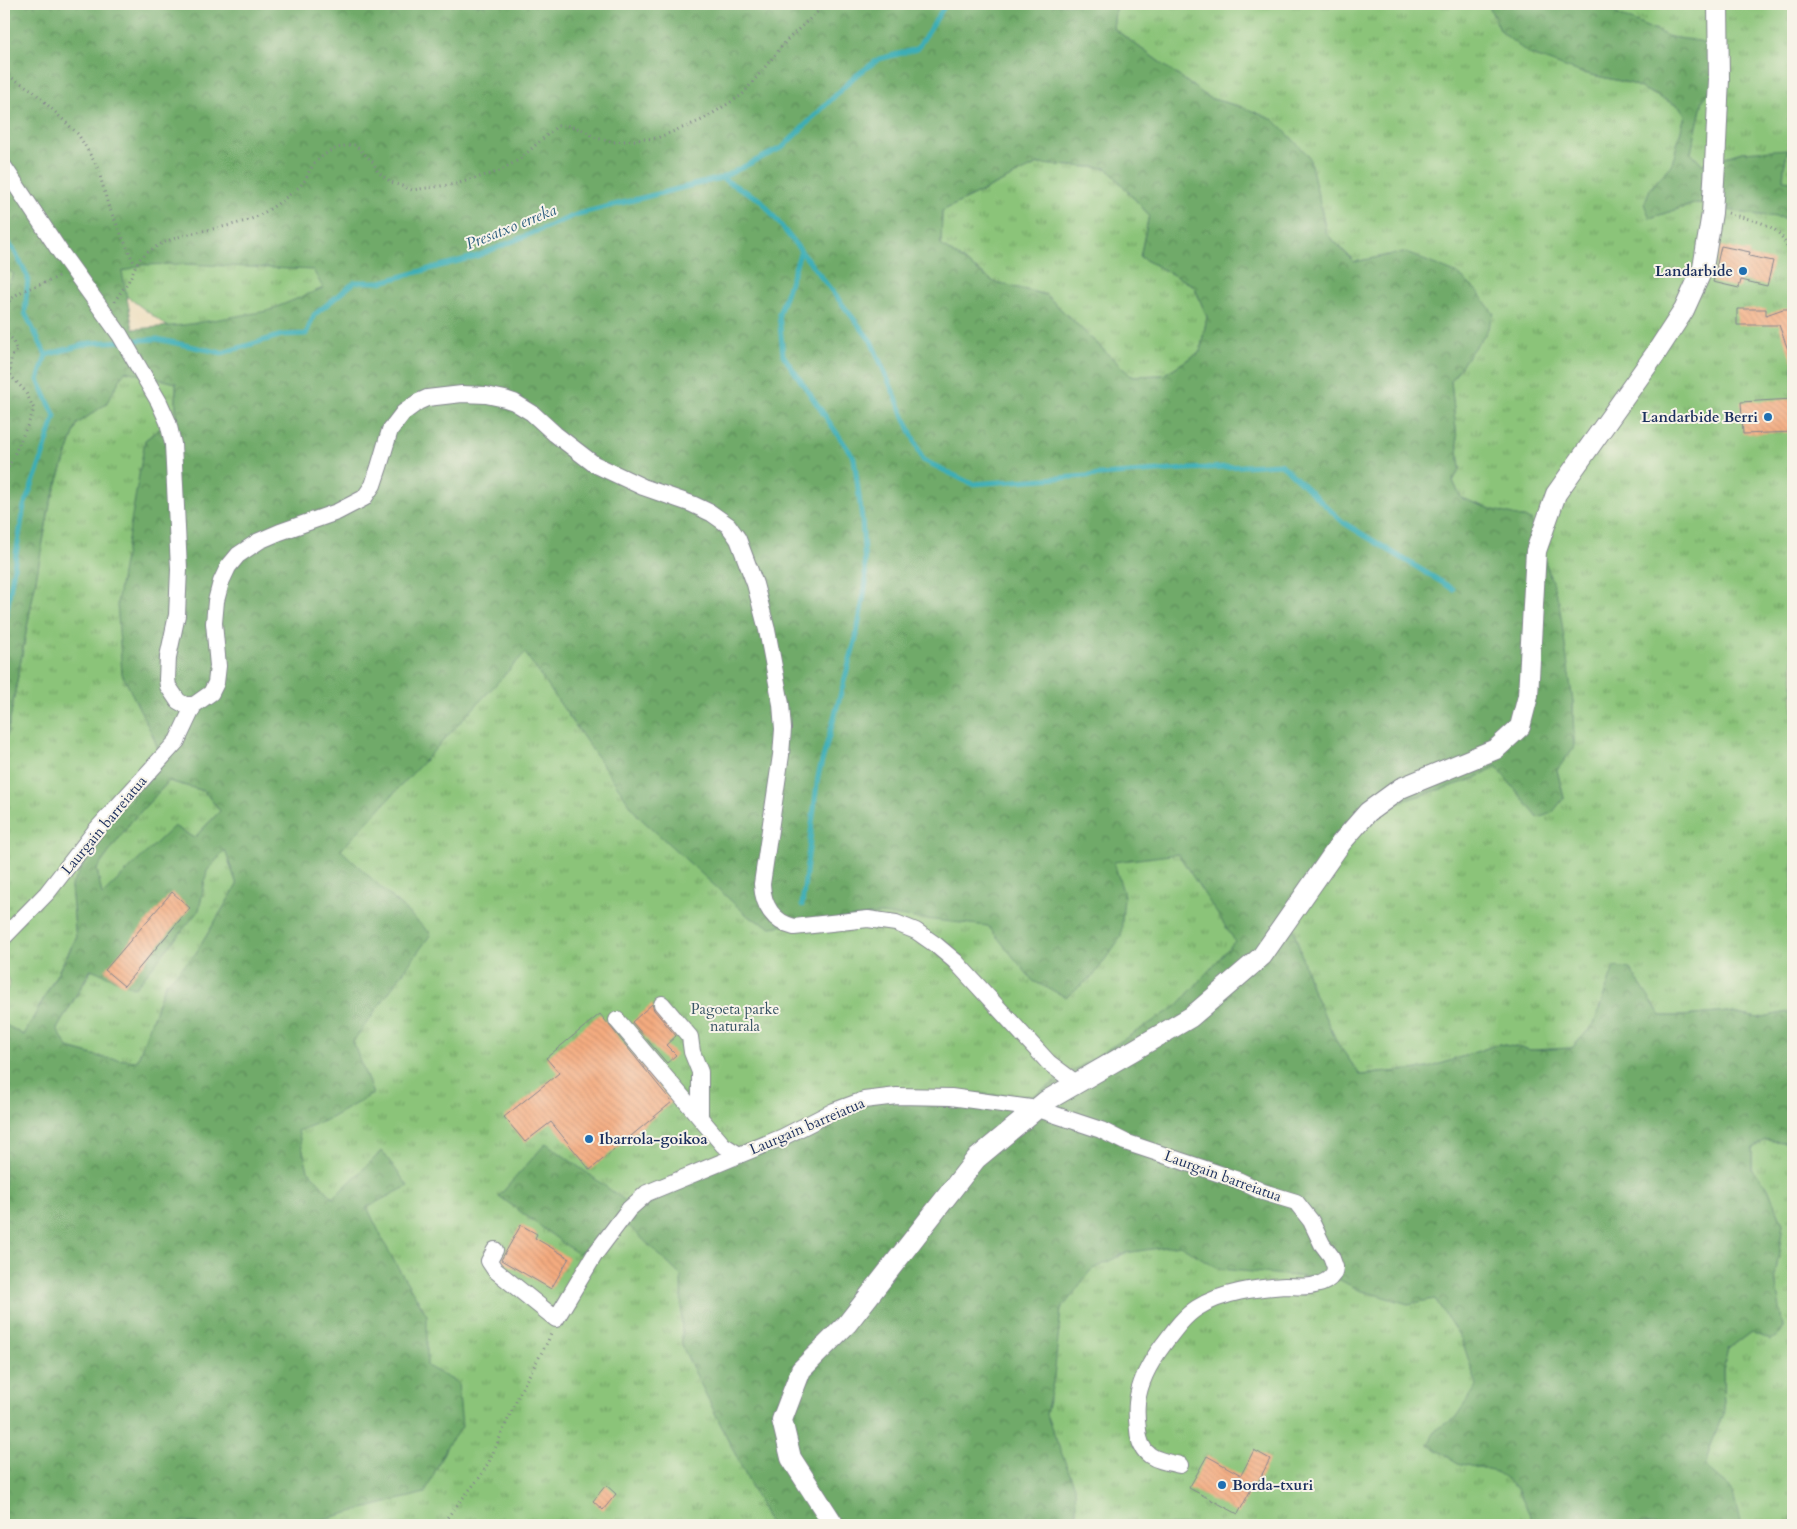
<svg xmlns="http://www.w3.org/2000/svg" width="1797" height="1529" font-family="Cardo,serif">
	<defs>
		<pattern id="grass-tufts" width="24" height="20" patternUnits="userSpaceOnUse" patternTransform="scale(1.25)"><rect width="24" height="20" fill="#8bc479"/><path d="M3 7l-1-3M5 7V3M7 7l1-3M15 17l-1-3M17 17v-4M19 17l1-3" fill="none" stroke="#71a066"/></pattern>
		<pattern id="forest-crowns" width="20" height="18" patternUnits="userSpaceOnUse" patternTransform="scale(1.25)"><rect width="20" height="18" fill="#70aa69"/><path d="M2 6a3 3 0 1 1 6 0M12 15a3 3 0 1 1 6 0" fill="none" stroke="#5b8b5a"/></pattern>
		<pattern id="building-back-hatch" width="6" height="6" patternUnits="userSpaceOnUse" patternTransform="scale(1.25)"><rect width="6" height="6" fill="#f4ab7f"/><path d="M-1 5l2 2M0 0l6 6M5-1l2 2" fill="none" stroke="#d19370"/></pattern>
	</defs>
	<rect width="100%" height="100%" fill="#f7f3e8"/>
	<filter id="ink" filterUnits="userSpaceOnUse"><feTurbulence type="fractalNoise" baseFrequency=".02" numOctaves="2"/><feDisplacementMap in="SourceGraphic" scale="10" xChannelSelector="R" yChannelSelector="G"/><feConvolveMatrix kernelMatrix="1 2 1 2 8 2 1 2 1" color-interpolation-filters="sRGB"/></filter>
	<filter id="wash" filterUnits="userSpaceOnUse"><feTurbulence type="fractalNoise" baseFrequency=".0096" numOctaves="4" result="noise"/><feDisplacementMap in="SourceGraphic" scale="20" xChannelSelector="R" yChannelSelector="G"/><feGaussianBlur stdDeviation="1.12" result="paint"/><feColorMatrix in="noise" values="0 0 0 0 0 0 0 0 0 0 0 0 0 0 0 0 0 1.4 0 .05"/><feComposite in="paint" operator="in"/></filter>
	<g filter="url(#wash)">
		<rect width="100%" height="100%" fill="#eedebd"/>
		<!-- grass -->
		<path fill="url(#grass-tufts)" stroke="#537a6c" d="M4 4 875 162 1017 497 1444 1278 1548 1525H4L170 1104 244 879 175 332 94 272Z
			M1116 4H1488L1501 32 1582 73 1630 83 1680 107 1685 115 1672 164 1650 189V218L1697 203 1743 213 1785 218 1793 210V1015L1788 1012 1758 1018 1728 1012 1683 1016H1661L1649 999 1606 989 1594 1024 1572 1048 1531 1050 1499 1044 1429 1068 1360 1075 1338 1044 1311 987 1289 917 1353 836 1402 801 1474 779 1496 766 1510 783 1564 798 1557 770 1574 747 1573 702 1491 509 1461 498 1453 481 1460 468 1451 381 1470 353 1486 333 1404 252 1355 262 1326 233 1321 208 1308 156 1274 121 1245 108 1209 98 1113 28Z
			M1609 4H1793V181H1783L1784 167 1788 150 1742 152 1702 164 1691 152 1703 100 1729 65 1700 42 1670 37 1614 13Z
			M1038 164 1107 168 1149 215 1140 257 1194 286 1207 317 1200 352 1163 375 1131 376 1046 295 994 282 941 245 942 211Z
			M4 268 14 274 4 290Z
			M125 370 176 383V417L145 440 153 736 164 762 71 886 76 938 24 1035 4 1024V997L10 982 4 973V739L7 735 50 504 77 424 106 404Z
			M169 781 204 791 220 811 194 838 174 827 102 896 97 869 130 823Z
			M225 849 237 885 196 953 165 984 137 1062 104 1058 68 1048 57 1029 92 969 199 910 207 871Z
			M1765 1140 1793 1143V1525H1737L1740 1522 1705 1467 1710 1448 1724 1411 1723 1371 1728 1349 1751 1332 1770 1340 1783 1328 1775 1278 1783 1224 1766 1184 1752 1170V1148Z"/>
		<!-- forest -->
		<path fill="url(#forest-crowns)" stroke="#466c64" fill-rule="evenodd" d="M4 4H1116L1113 28 1209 98 1245 108 1274 120 1309 156 1321 208 1326 233 1354 262 1404 252 1458 274 1477 291 1494 314 1486 333 1470 353 1451 381 1460 469 1453 481 1461 498 1491 509 1531 520 1559 602 1573 702 1574 747 1557 770 1564 798 1552 813 1538 818 1496 766 1474 779 1402 801 1353 836 1290 917 1311 987 1338 1044 1360 1075 1429 1068 1499 1044 1531 1050 1572 1048 1594 1024 1614 967 1630 969 1661 1016H1683L1728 1012 1758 1018 1788 1012 1793 1015V1143L1765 1140 1752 1149V1170L1766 1184 1783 1224 1775 1278 1783 1328 1777 1337 1770 1340 1751 1332 1728 1349 1723 1371 1724 1411 1710 1448 1705 1467 1732 1490 1740 1522 1737 1525H1535L1516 1487 1496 1472 1458 1463 1428 1444 1436 1430 1455 1418 1477 1386 1462 1340 1435 1299 1408 1304 1359 1290 1340 1280 1219 1269 1180 1245 1125 1253 1090 1271 1061 1310 1054 1378 1046 1414 1075 1487 1077 1525H770L682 1346 681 1276 629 1226 578 1254 499 1196 546 1143 638 1210 670 1191 884 1091 1033 1096 1177 1006 1235 941 1178 854 1114 862 1124 895 1121 937 1094 975 1066 997 1033 981 988 926 880 914 771 927 749 917 638 816 525 653 341 850 431 934 353 1042 373 1094 329 1119 298 1131 308 1170 333 1198 382 1151 408 1186 367 1207 391 1256 427 1315V1366L458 1383 462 1427 447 1446 425 1493 301 1525H198L184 1521 175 1525H4V1024L24 1035 76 939 71 886 102 833 163 762 153 736 122 674 117 603 145 440 176 417V383L125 371 106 404 77 424 50 504 7 735 4 739V290L14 274 4 268ZM1038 164 1107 168 1149 215 1140 257 1194 286 1207 317 1200 352 1163 375 1131 376 1046 295 994 282 941 245 942 211ZM184 264 313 270 323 288 267 311 184 325 133 329 122 272 141 265ZM169 781 204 791 220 811 194 838 174 826 102 895 97 869 130 823ZM225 850 237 885 196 953 165 984 137 1061 104 1058 68 1048 57 1029 91 969 135 988 199 910 207 871Z
			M1488 4H1609L1615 13 1670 37 1700 41 1729 65 1703 100 1691 152 1702 164 1742 152 1788 149 1784 167 1783 180 1793 181V210L1786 218 1743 213 1697 203 1650 218 1644 204 1650 189 1672 164 1685 115 1680 107 1630 83 1582 73 1529 54 1501 32Z"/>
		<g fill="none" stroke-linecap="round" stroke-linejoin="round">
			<!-- stream -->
			<path stroke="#3daeb6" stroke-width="5" d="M721 178 761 200 871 341 923 460 972 484 1171 470 1281 464 1344 523 1453 589
				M4 239 14 250 28 277 25 313 46 355
				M801 251 779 314 783 355 854 458 862 519 866 583 856 638 818 776 802 905
				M46 355 90 343 157 339 222 353 282 335 306 334 314 315 355 282H381L477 256 578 214 721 178 783 147 854 77 879 59 917 49 946 4
				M4 628 24 506 40 464 55 416 38 380 46 355"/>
		</g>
		<g id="blocks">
			<!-- building -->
			<path fill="url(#building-back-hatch)" d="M1721 246 1750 252 1749 256 1773 261 1767 286 1741 280 1739 288 1713 282Z
				M1737 309H1766V315L1783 309H1789L1793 320V360L1792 361 1779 325H1737Z
				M1793 399V432L1743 434 1741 402Z
				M172 892 190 908 124 986 105 970Z
				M652 1004 654 1010 676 1036 666 1045 676 1055 667 1063 632 1022Z
				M600 1014 672 1102 590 1170 551 1122 525 1142 504 1117 559 1073 546 1058Z
				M521 1225 537 1234 535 1238 569 1258 551 1289 501 1260Z
				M1254 1450 1270 1459 1257 1484 1255 1482 1238 1514 1189 1488 1207 1456 1241 1475Z
				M606 1485 616 1494 603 1510 593 1501Z"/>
		</g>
	</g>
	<g filter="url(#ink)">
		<use href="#blocks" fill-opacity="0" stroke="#84868e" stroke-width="1"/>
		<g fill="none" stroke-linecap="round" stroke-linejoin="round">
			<!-- minor casing -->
			<g stroke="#84868e" stroke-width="18">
				<path id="minor" d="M4 167 61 253 120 335 159 402 168 422 173 444 179 569 177 615 168 657 167 679 168 686 178 701 185 705H194L211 693 216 683 218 666 214 623 216 601 221 582 228 567 238 555 259 541 280 532 337 512 364 498 373 485 379 467 390 430 403 413 418 402 427 398 462 394 486 395 505 399 514 402 532 413 555 434 594 464 643 487 692 504 711 513 728 525 738 539 755 584 767 630 781 704 783 729 781 755 762 884C763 905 773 922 794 927L868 919 896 923 916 931 936 945 955 961 1049 1063 1077 1084
					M4 937 47 893 96 830 177 741 194 705
					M662 1004 690 1037 692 1052 700 1072V1117
					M617 1020 723 1145 739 1155
					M495 1250 489 1261 495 1270 556 1319 595 1254 629 1209 647 1193 783 1137 834 1111 864 1100 897 1096 951 1097 1038 1109 1101 1130 1125 1142 1238 1180 1263 1192 1296 1202 1311 1221 1322 1244 1331 1256 1335 1267 1334 1273C1330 1279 1323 1284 1315 1285 1306 1288 1295 1286 1285 1286 1256 1288 1222 1292 1197 1308 1183 1317 1173 1332 1163 1345 1151 1361 1139 1382 1137 1403 1136 1412 1137 1422 1138 1430 1140 1458 1157 1460 1180 1465"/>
			</g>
			<!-- major casing -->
			<g stroke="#84868e" stroke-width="22">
				<path id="major" d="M834 1525 791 1458 782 1420 801 1370 847 1324 976 1159 1046 1101 1191 1017 1262 956 1341 843 1368 812 1401 788 1496 749 1520 727 1528 696 1536 551 1556 494 1656 353 1684 310 1703 268 1712 213 1715 165 1719 79 1718 4"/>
			</g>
			<!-- path -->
			<path stroke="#84868e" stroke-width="3" stroke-dasharray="1 4" stroke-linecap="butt" d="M4 73 32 90 78 134 98 168 108 205 135 265
				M1728 213C1750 221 1778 221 1787 247 1790 255 1790 263 1793 270
				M115 302C118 294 125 288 129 280 134 272 134 264 142 257 169 232 209 232 242 222 258 218 272 208 285 198 292 193 300 187 305 180 307 177 308 173 310 170 320 154 337 145 355 145L373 162 378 172 391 182 412 190 456 184 500 171 520 159 557 126 566 125 581 129 596 138 614 142 657 138 702 120 742 95 788 39 826 4
				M4 310C14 286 40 289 58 276
				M4 331 12 339 17 351 12 356 10 364 11 376 25 391 34 409 29 422 4 477
				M441 1525 480 1477 489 1462 522 1388 547 1343 551 1334"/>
			<!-- minor -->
			<use href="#minor" stroke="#fff" stroke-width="16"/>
			<!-- major -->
			<use href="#major" stroke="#fff" stroke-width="20"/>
		</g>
	</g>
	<!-- markers -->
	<g fill="#1f6fb2" stroke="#f7f3e8" stroke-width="2">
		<circle cx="1743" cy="271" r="5"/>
		<circle cx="1768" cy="417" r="5"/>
		<circle cx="589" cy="1139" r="5"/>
		<circle cx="1222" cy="1485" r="5"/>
	</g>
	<g text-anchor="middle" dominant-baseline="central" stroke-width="4" stroke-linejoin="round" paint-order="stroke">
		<!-- poi labels -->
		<g font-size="15" font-weight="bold" fill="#1b2f5e" stroke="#f7f3e8" text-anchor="end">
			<text x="1733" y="271">Landarbide</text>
			<text x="1758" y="417">Landarbide Berri</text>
			<text x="599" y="1139" text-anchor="start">Ibarrola-goikoa</text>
			<text x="1232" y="1485" text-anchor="start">Borda-txuri</text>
		</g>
		<!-- street labels -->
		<g font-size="15" fill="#1b2f5e" stroke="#f7f3e8">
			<text transform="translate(104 825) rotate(-50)">Laurgain barreiatua</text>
			<text transform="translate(807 1126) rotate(-23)">Laurgain barreiatua</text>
			<text transform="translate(1223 1176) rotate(20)">Laurgain barreiatua</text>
		</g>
		<!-- park labels -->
		<g font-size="15" fill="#375465" stroke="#f7f3e8">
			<text x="735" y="1009">Pagoeta parke<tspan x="735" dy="17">naturala</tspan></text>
		</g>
		<!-- water labels -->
		<g font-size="16" font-style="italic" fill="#275b7d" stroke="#f7f3e8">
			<text transform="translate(511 227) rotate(-22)">Presatxo erreka</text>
		</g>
	</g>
	<!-- margin -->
	<rect width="1797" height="1529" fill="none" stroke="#f7f3e8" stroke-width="20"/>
</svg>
